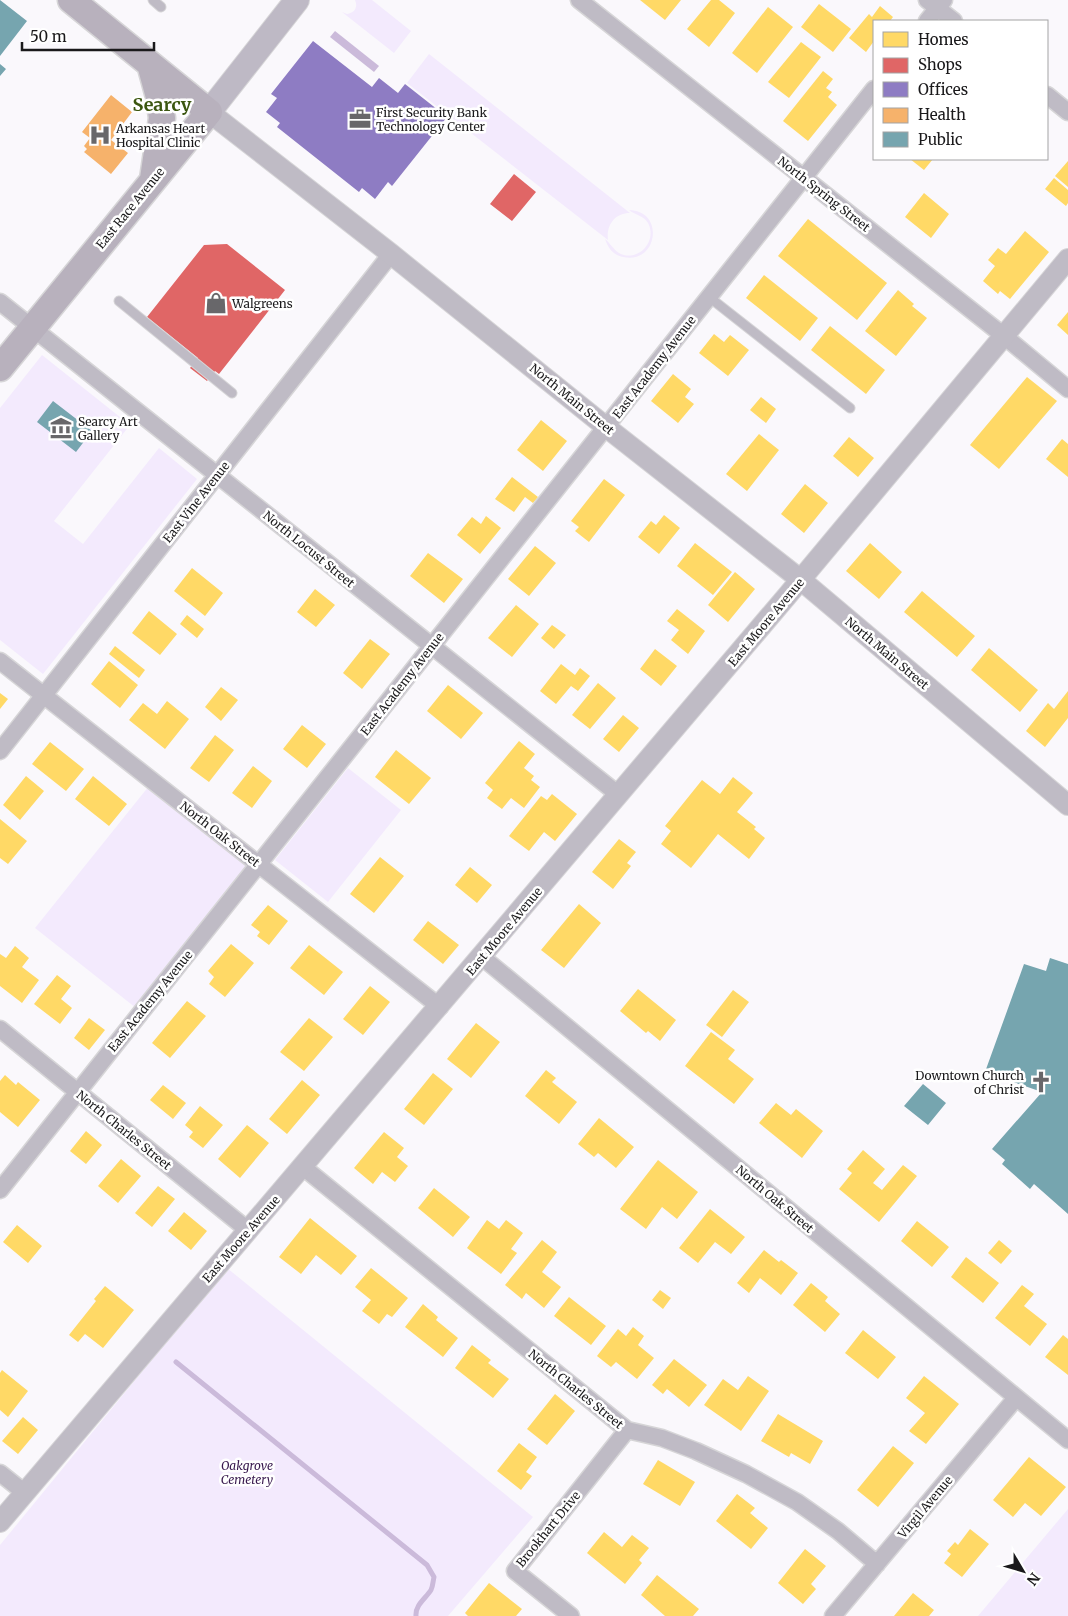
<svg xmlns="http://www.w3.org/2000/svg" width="1068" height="1616" font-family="Merriweather,serif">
	<rect width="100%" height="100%" fill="#faf8fc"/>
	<!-- green -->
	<path fill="#f3eafd" d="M355 0H372L411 31 394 53 342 12 347 14C355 13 358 7 355 0Z
		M429 54 630 213C615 213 606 225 608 240L407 83Z
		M629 210C666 211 657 265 623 257 613 255 608 248 605 239 610 243 613 249 619 253 637 263 658 242 648 223 643 215 635 215 629 210Z
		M42 355 130 425 54 521 83 544 159 448 197 479 43 674 0 640V408Z
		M348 768 401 810 328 902 275 860Z
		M149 786 249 866 136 1008 35 928Z
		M227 1268 533 1517 448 1616H0V1545Z
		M1068 1509V1616H978Z"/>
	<!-- water -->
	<path fill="#cbbada" d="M335 31 379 66 374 72 330 37Z"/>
	<!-- homes -->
	<path fill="#ffd966" d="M640 0H681L665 20Z
		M711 0H719L735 13 709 47 687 29Z
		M819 4 851 29 833 52 801 27Z
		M880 6 893 17 890 21H874V41L866 52 849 38 869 14 872 17Z
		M768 7 793 27 757 73 732 53Z
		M801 42 821 57 789 98 768 82Z
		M823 71 833 79 826 88 832 92 828 97 837 105 808 141 783 121Z
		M910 159H933L924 170Z
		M1068 161V187L1055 176Z
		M1054 178 1068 190V203L1066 206 1045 189Z
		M924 193 949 214 931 238 905 217Z
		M808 219 887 283 857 320 778 256Z
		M1025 231 1049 252 1010 299 1000 291 998 294 983 281 995 266 988 260 998 248 1006 254Z
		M764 275 818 318 800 341 746 298Z
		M898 290 914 304 912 306 927 318 896 356 865 331Z
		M1068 312V335L1057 325Z
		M830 326 885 370 866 394 811 350Z
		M714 334 724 342 730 335 749 350 728 376 699 353Z
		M673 374 691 389 685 397 694 404 678 423 651 401Z
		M1027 377 1057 401 999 469 970 445Z
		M761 397 776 409 766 423 750 410Z
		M541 420 567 441 543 471 517 450Z
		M759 434 779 450 747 491 726 474Z
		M849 437 874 458 858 477 833 456Z
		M1062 439 1068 444V477L1046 459Z
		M512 477 538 497 533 503 525 497 514 512 495 499Z
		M604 479 625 495 589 542 575 531 579 527 571 521Z
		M805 484 828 503 804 533 781 514Z
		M664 515 680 528 659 554 638 537 651 521 656 525Z
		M486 516 501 528 480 554 457 535 472 517 481 524Z
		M695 543 732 572 713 595 677 566Z
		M870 543 902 572 879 599 846 571Z
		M535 546 556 563 529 596 508 579Z
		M428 553 463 579 444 603 410 576Z
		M192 568 223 593 205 616 174 591Z
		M735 572 755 589 728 622 708 605Z
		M315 589 335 605 316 627 297 612Z
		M922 591 975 636 957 657 904 612Z
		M516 605 539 624 512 657 488 638Z
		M677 609 705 631 688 654 671 640 679 630 667 621Z
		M149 611 177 634 160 655 132 633Z
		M187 615 204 629 197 638 180 624Z
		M552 625 566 635 554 649 541 638Z
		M370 639 390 654 362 689 343 673Z
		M115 646 145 670 139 678 109 654Z
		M989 648 1038 690 1020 712 971 670Z
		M655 649 677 666 661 686 640 669Z
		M109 661 138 685 120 708 91 684Z
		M561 664 575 675 580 668 590 676 578 691 571 686 556 704 540 691Z
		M598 683 616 698 590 729 572 715Z
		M448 685 483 713 461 739 427 711Z
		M221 687 238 700 221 721 205 707Z
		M1068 691V718L1045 747 1026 731 1048 703 1054 709Z
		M0 693 8 699 0 709Z
		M167 701 189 719 165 749 129 720 143 703 157 714Z
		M623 715 639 728 619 752 603 739Z
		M302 725 326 744 307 768 283 749Z
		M215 735 234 750 209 782 190 768Z
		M519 741 535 754 524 768 534 776 531 780 540 787 524 808 511 798 502 809 487 798 493 790 485 783Z
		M50 742 84 769 66 791 32 764Z
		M396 750 431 778 409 804 375 777Z
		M253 766 272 781 252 808 232 793Z
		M26 776 44 791 20 820 3 805Z
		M93 776 127 804 109 826 75 799Z
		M733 777 753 793 737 812 756 827 754 829 765 838 749 859 718 834 691 868 661 844 671 831 665 826 702 780 720 794Z
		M552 794 577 814 555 841 544 832 529 851 509 836 541 796 547 800Z
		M0 819 27 841 8 864 0 858Z
		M619 839 636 852 627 863 631 866 613 889 592 872Z
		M380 857 404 876 374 913 350 894Z
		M470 867 492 885 477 903 455 885Z
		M579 904 601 923 564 968 541 950Z
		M268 905 288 921 269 945 257 936 260 932 251 925Z
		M428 921 459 945 443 964 413 940Z
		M231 944 254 963 225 997 209 984 214 977 208 971Z
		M309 945 343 972 324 995 290 968Z
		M15 946 29 958 22 967 39 980 22 1003 0 986V954L6 958Z
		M57 975 71 986 61 999 72 1008 60 1024 34 1004Z
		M370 986 390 1002 363 1035 343 1019Z
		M638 989 676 1020 660 1041 648 1031 646 1033 620 1011Z
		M733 990 749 1002 722 1037 706 1025Z
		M187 1001 206 1016 170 1058 152 1043Z
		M89 1018 105 1030 89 1050 74 1038Z
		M309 1018 333 1037 304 1071 280 1052Z
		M476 1023 500 1042 471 1078 447 1059Z
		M711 1032 735 1050 728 1059 754 1079 734 1104 685 1066Z
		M546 1070 556 1078 552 1082 577 1102 559 1124 525 1096Z
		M433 1073 453 1089 424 1125 404 1109Z
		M5 1075 16 1085 18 1082 40 1100 18 1127 0 1112V1081Z
		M302 1080 320 1095 287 1134 269 1119Z
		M163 1085 186 1103 173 1119 150 1100Z
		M776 1103 791 1115 796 1109 823 1131 802 1158 759 1123Z
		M200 1106 223 1125 203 1148 189 1137 193 1132 185 1125Z
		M599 1118 634 1147 616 1168 598 1153 594 1157 578 1144Z
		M247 1125 269 1143 240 1178 218 1159Z
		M86 1131 102 1145 86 1164 70 1151Z
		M384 1132 404 1148 397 1157 408 1166 395 1182 382 1172 373 1184 354 1168Z
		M863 1150 885 1169 873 1183 882 1190 903 1165 917 1176 879 1222 839 1189 852 1173 847 1169Z
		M121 1159 141 1176 118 1203 98 1186Z
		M658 1160 698 1192 677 1219 662 1207 646 1229 620 1209Z
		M158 1186 175 1199 152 1227 135 1213Z
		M434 1188 470 1217 453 1237 418 1208Z
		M710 1209 745 1237 731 1254 715 1242 698 1263 679 1248Z
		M184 1212 207 1231 191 1250 168 1231Z
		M310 1218 357 1256 341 1275 316 1255 301 1274 279 1257Z
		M487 1220 499 1229 506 1220 523 1233 511 1249 517 1253 501 1274 467 1248Z
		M917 1221 949 1247 932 1267 901 1241Z
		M17 1225 42 1246 28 1263 3 1242Z
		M542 1240 557 1252 542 1272 561 1287 544 1308 526 1293 522 1299 505 1285Z
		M999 1240 1012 1251 1001 1264 988 1253Z
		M764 1250 779 1262 781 1260 798 1273 781 1295 760 1278 749 1293 737 1283Z
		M966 1257 999 1283 983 1303 951 1277Z
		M371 1268 408 1298 392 1317 387 1314 379 1324 362 1311 371 1300 355 1287Z
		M811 1283 828 1297 825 1301 840 1314 825 1332 793 1305Z
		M1022 1285 1034 1294 1024 1306 1047 1324 1030 1346 995 1318Z
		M105 1286 134 1310 103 1348 85 1334 78 1342 69 1335 96 1301 94 1299Z
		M660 1290 671 1298 663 1309 652 1300Z
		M569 1297 606 1326 591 1345 554 1316Z
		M423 1304 438 1317 436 1320 458 1338 443 1357 405 1327Z
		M633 1327 644 1336 638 1345 654 1358 637 1379 616 1362 611 1367 597 1356 618 1329 626 1336Z
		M863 1330 896 1357 878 1379 845 1353Z
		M1063 1335 1068 1339V1375L1045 1357Z
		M472 1345 491 1360 488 1363 509 1379 493 1398 455 1368Z
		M674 1359 707 1385 689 1407 667 1389 663 1394 652 1385Z
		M2 1370 28 1391 8 1417 0 1410V1373Z
		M748 1376 769 1391 741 1431 704 1405 723 1379 738 1390Z
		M924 1376 959 1404 926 1444 909 1431 925 1413 906 1398Z
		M555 1394 575 1411 547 1445 527 1429Z
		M778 1414 823 1441 810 1464 791 1453 789 1457 761 1441Z
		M23 1417 38 1430 18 1454 2 1441Z
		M519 1443 537 1457 526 1472 532 1476 521 1490 497 1471Z
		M893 1446 914 1463 878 1507 857 1490Z
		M1029 1457 1066 1487 1041 1516 1025 1503 1013 1517 993 1500Z
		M658 1460 695 1482 680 1506 643 1484Z
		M737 1494 755 1508 750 1513 768 1528 751 1549 716 1521Z
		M970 1529 989 1544 962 1577 944 1563 951 1554 947 1551 955 1542 958 1545Z
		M604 1532 622 1547 632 1535 649 1548 639 1560 642 1563 625 1584 587 1553Z
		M805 1549 826 1566 811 1584 816 1589 803 1604 778 1583Z
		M657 1575 699 1609 693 1616H665L641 1595Z
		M489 1583 522 1609 516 1616H468L465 1613Z
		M913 1593 934 1610 929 1616H894Z"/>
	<!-- shops -->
	<path fill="#e06666" d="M514 174 536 192 512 221 490 204Z
		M227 244 285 290 219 374 215 371 207 381 190 368 198 358 147 317 204 245Z"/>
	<!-- offices -->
	<path fill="#8e7cc3" d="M313 41 372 87 379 78 398 93 405 84 447 117 392 186 388 182 375 199 362 188 359 192 277 127 280 123 266 112 277 98 271 94Z"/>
	<!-- health -->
	<path fill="#f6b26b" d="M111 95 132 112 111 140 128 153 111 174 84 152 87 149 84 146 90 138 82 132Z"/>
	<!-- public -->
	<path fill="#76a5af" d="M0 0 27 21 0 56Z
		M0 64 6 69 0 76Z
		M53 401 92 431 76 452 37 422Z
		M1050 958 1068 964V1214L1034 1184 1030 1189 1002 1164 1005 1160 992 1149 1042 1092 985 1072 1024 964 1046 971Z
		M923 1084 946 1103 928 1125 904 1106Z"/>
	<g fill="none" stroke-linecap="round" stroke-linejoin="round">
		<!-- stream -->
		<path stroke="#cbbada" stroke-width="5" d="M176 1362 427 1565 434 1577C433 1581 433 1586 431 1590 426 1598 415 1605 416 1616"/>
		<!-- service casing -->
		<g stroke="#d6d5d7" stroke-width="11">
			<path id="service" d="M153 0 161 7
				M709 297 850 408
				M119 301 232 393"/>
		</g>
		<!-- minor casing -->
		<g stroke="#d6d5d7" stroke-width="19">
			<path id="minor" d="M579 0 1004 336 1068 389
				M927 0 954 21
				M927 21 944 0
				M1047 95 1068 112
				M0 302 619 795
				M0 661 440 1007
				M0 751 391 254
				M482 957 1068 1440
				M0 1029 249 1231
				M303 1167 627 1430 662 1438 696 1451 746 1474 797 1502 838 1531 877 1564
				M0 1190 874 89
				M0 1473 25 1493
				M571 1616 515 1571 627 1430
				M833 1616 1016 1398"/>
		</g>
		<!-- tertiary casing -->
		<g stroke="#d6d5d7" stroke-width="22">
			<path id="tertiary" d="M209 112 391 254 606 427 801 580 1068 805
				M0 1522 787 596 1068 259"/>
		</g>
		<!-- secondary casing -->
		<g stroke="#d6d5d7" stroke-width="26">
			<path id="secondary" d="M209 112 297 0"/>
		</g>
		<!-- primary casing -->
		<g stroke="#d6d5d7" stroke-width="29">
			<path id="primary" d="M150 64 159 97 162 118 153 179
				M0 368 209 112 71 0"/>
		</g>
		<!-- service -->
		<use href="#service" stroke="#bfbbc5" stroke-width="9"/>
		<!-- minor -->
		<use href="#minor" stroke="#bfbbc5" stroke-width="16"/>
		<!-- tertiary -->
		<use href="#tertiary" stroke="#bfbbc5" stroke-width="20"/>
		<!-- secondary -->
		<use href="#secondary" stroke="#beb9c5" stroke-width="24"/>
		<!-- primary -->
		<use href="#primary" stroke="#b8b1bd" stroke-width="26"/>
	</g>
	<!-- icons -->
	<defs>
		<g id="office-bare" transform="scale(1.725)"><path d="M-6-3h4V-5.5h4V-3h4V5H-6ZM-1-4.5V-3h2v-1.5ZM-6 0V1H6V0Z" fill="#68676a" stroke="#fff" stroke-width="2.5" paint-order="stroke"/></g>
		<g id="hospital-bare" transform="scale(1.725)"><path d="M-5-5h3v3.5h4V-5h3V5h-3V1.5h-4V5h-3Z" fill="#68676a" stroke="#fff" stroke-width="2.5" paint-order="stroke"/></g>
		<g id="shop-bare" transform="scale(1.725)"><path d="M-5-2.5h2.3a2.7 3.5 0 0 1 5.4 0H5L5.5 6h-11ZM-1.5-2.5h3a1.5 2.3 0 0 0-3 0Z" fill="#68676a" stroke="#fff" stroke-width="2.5" paint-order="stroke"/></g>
		<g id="museum-bare" transform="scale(1.725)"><path d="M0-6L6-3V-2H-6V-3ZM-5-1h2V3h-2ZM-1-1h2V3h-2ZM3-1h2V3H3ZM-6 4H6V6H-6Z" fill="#68676a" stroke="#fff" stroke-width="2.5" paint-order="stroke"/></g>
		<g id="church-bare" transform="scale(1.725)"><path d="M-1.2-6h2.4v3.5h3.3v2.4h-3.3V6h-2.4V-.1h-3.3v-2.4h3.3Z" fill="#68676a" stroke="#fff" stroke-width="2.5" paint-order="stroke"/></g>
	</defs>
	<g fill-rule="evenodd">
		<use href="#office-bare" x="360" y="119"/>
		<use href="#hospital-bare" x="100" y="135"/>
		<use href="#shop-bare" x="216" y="303"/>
		<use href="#museum-bare" x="61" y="428"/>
		<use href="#church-bare" x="1041" y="1082"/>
	</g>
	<g text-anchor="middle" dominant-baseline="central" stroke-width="5" stroke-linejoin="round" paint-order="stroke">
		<!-- poi labels -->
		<g font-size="12" fill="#1a191b" stroke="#fff" text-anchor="start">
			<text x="376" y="112">First Security Bank<tspan x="376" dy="14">Technology Center</tspan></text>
			<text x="116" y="128">Arkansas Heart<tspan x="116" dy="14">Hospital Clinic</tspan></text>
			<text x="232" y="303">Walgreens</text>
			<text x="78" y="421">Searcy Art<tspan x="78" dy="14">Gallery</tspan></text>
			<text x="1024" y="1075" text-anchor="end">Downtown Church<tspan x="1024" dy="14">of Christ</tspan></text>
		</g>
		<!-- street labels -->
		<g font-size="12" fill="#1a191b" stroke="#fff">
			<text transform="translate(824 194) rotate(38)">North Spring Street</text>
			<text transform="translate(130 208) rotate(-51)">East Race Avenue</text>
			<text transform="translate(654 367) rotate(-52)">East Academy Avenue</text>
			<text transform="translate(572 399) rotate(39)">North Main Street</text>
			<text transform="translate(196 502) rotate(-52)">East Vine Avenue</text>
			<text transform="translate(309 549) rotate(39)">North Locust Street</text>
			<text transform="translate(766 622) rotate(-50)">East Moore Avenue</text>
			<text transform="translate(887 653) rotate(40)">North Main Street</text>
			<text transform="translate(402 684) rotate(-52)">East Academy Avenue</text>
			<text transform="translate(220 834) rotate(38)">North Oak Street</text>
			<text transform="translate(504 931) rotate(-50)">East Moore Avenue</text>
			<text transform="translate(150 1001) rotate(-51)">East Academy Avenue</text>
			<text transform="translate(124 1130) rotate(39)">North Charles Street</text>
			<text transform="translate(775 1199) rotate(40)">North Oak Street</text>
			<text transform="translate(241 1239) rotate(-49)">East Moore Avenue</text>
			<text transform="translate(576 1389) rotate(39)">North Charles Street</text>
			<text transform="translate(925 1507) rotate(-50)">Virgil Avenue</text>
			<text transform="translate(548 1529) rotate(-51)">Brookhart Drive</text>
		</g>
		<!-- park labels -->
		<g font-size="12" font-style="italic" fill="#38194e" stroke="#fff">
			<text x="247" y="1465">Oakgrove<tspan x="247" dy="14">Cemetery</tspan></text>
		</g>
		<!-- district labels -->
		<g font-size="18" font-weight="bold" fill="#3b5610" stroke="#fff">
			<text x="162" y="104">Searcy</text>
		</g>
	</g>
	<!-- legend -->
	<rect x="873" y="20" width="175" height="140" fill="#ffffff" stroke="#a3a3a4"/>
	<rect x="883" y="32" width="25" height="15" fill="#ffd966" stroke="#a3a3a4"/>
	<text x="918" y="45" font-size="15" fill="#1a191b">Homes</text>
	<rect x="883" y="58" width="25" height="15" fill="#e06666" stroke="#a3a3a4"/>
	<text x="918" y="70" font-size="15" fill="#1a191b">Shops</text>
	<rect x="883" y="82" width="25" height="15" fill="#8e7cc3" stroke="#a3a3a4"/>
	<text x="918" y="95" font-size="15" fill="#1a191b">Offices</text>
	<rect x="883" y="108" width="25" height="15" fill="#f6b26b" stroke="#a3a3a4"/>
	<text x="918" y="120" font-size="15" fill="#1a191b">Health</text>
	<rect x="883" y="132" width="25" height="15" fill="#76a5af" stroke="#a3a3a4"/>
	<text x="918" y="145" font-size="15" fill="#1a191b">Public</text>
	<!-- north arrow -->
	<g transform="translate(1023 1571) rotate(128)" stroke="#ffffff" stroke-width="4" paint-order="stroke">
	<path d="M0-4L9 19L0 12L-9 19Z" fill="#1a191b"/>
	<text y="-8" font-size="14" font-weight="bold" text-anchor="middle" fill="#1a191b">N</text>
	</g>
	<!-- scale -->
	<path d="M22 42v8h132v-8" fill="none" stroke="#1a191b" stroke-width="2.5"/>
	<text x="30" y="42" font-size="15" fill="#1a191b" stroke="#ffffff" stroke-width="4" paint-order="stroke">50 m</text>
</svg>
